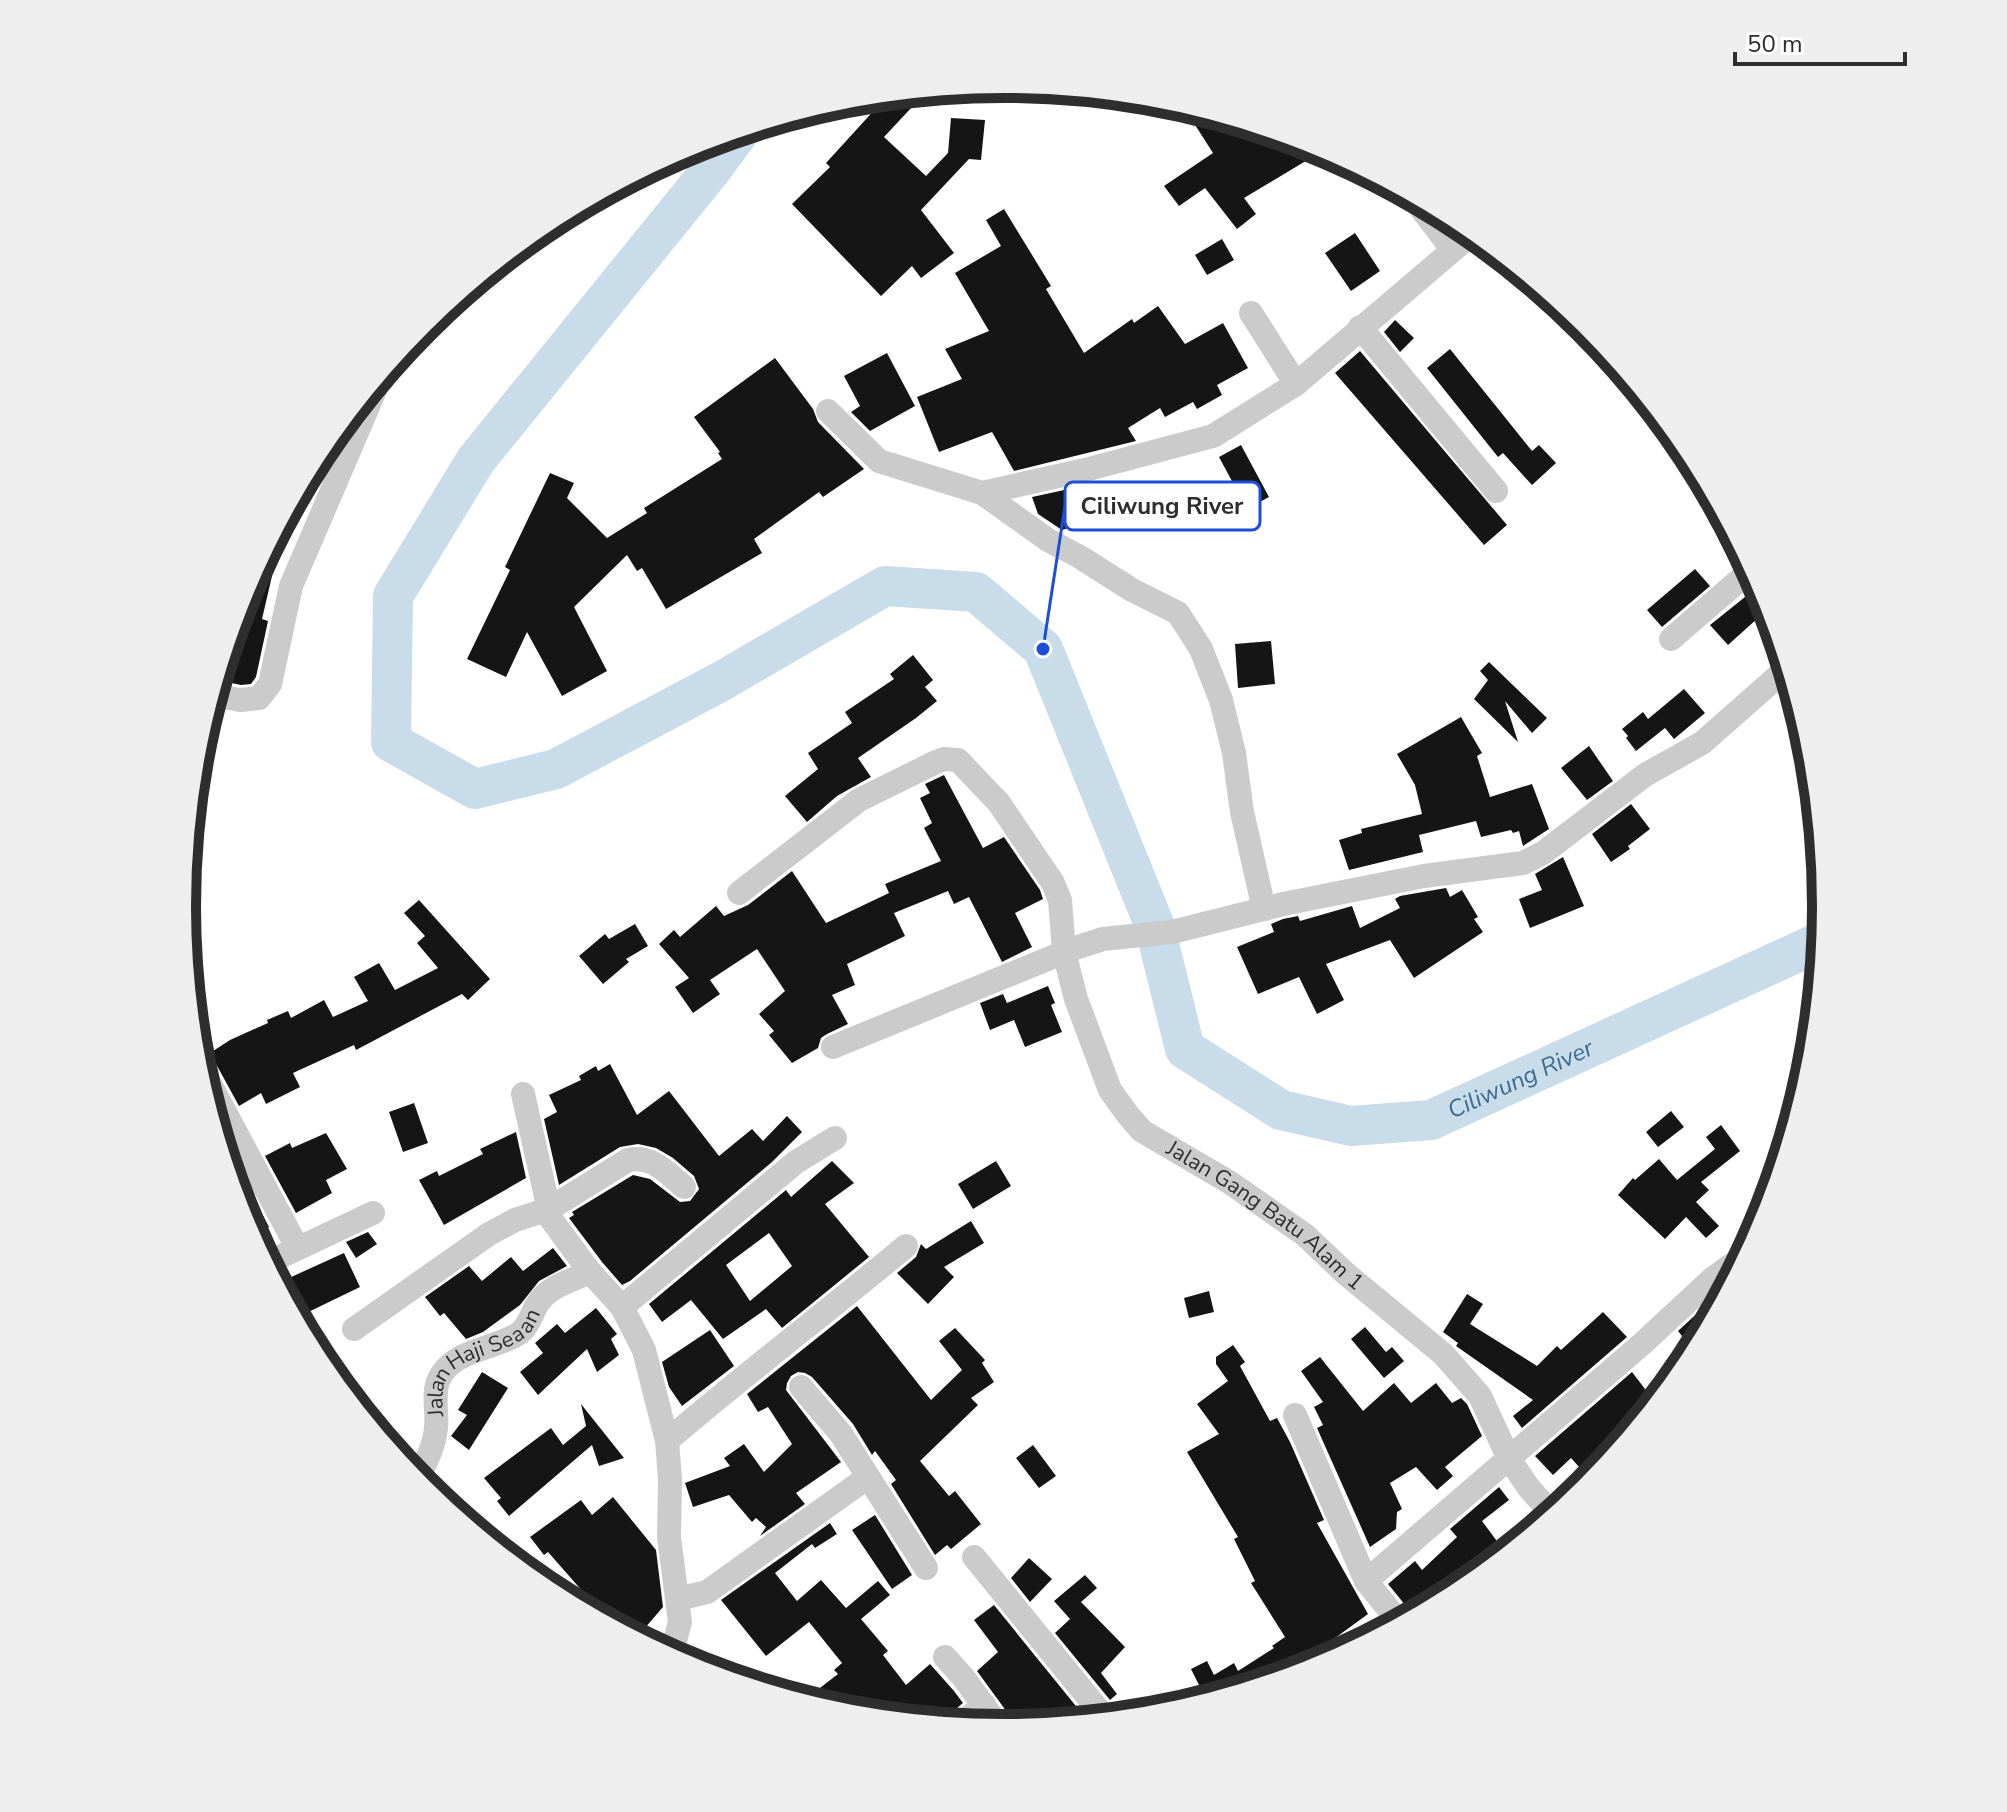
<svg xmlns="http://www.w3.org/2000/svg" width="2007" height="1812" font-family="'Nunito Sans',sans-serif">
	<rect width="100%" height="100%" fill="#fff"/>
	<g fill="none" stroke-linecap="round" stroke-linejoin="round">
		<!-- river -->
		<path stroke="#c8dcea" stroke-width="40" id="s1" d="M740 131 712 169 476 460 393 596 391 742 475 789 556 769 720 682 885 586 976 592 1043 649 1154 924 1185 1049 1281 1110 1351 1126 1431 1120 1822 941"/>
	</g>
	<!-- building -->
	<path fill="#151515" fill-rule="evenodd" d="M926 92 884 137 926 176 948 153 951 118 985 120 981 160 969 159 921 210 954 253 921 278 912 266 881 296 792 204 830 167 826 163 888 95Z
		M1183 106 1221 117 1227 128 1237 122 1324 150 1244 198 1256 214 1237 229 1205 188 1179 206 1164 186 1213 153Z
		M1004 209 1051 286 1046 289 1084 353 1132 319 1134 323 1158 306 1185 344 1223 323 1248 368 1217 385 1222 395 1197 409 1193 402 1165 417 1160 408 1128 428 1136 441 1014 471 992 432 939 452 917 397 962 379 945 349 989 331 955 273 1001 246 986 220Z
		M1355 233 1380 271 1351 291 1325 253Z
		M1222 239 1234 260 1207 275 1195 255Z
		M1395 320 1414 338 1400 352 1384 332Z
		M1450 349 1532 451 1539 445 1556 463 1532 485 1503 453 1498 457 1427 368Z
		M1360 351 1507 525 1484 545 1335 373Z
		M887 353 915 406 870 431 851 412 860 406 844 376Z
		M775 358 813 409 818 422 864 469 823 497 819 492 754 539 762 553 666 609 642 568 637 571 627 555 574 607 607 671 562 696 527 632 506 677 467 659 510 570 505 567 550 473 574 483 567 498 607 538 647 513 644 508 722 459 718 453 720 452 694 417Z
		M1241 445 1269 497 1247 509 1219 457Z
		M1092 484 1103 517 1062 530 1038 514 1032 497Z
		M276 531 282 533 262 619 268 621 256 677 251 684 241 685 217 680 244 591Z
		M1695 569 1710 586 1662 627 1647 610Z
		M1760 585 1768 609 1728 645 1710 625Z
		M1271 641 1275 684 1238 688 1235 644Z
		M913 655 933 680 925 687 937 701 916 718 858 758 871 777 837 796 807 822 785 796 818 769 808 753 852 723 845 712 894 679 890 674Z
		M1489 662 1547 718 1532 733 1505 701 1518 742 1474 699 1488 680 1480 671Z
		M1684 689 1705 713 1674 739 1665 728 1636 751 1626 738 1628 736 1622 729 1643 712 1648 719Z
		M1461 717 1482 753 1477 756 1490 797 1532 784 1549 829 1523 846 1519 831 1513 833 1511 830 1481 837 1476 821 1419 835 1423 852 1349 870 1339 840 1362 833 1361 829 1422 814 1415 785 1397 754Z
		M1589 746 1613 781 1587 800 1561 768Z
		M944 775 983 848 1004 837 1040 890 1043 899 1015 913 1032 947 1002 962 969 897 954 904 948 891 894 913 905 936 847 964 855 985 832 995 848 1024 827 1034 821 1038 818 1048 792 1063 769 1035 774 1031 759 1014 785 991 757 949 710 980 720 994 693 1013 675 987 689 978 659 944 674 930 680 937 716 906 724 916 748 905 792 871 826 923 889 893 885 884 941 861 924 828 932 823 920 798 930 793 925 784Z
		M1631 804 1650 829 1628 846 1630 849 1611 862 1592 834Z
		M1563 857 1584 906 1530 928 1519 899 1542 890 1535 874Z
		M1446 888 1450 897 1462 890 1478 917 1474 919 1483 932 1414 978 1390 940 1326 964 1344 1000 1317 1014 1299 977 1258 994 1237 947 1274 932 1271 924 1283 919 1298 916 1300 921 1352 906 1360 928 1400 908 1395 899 1400 896Z
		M419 900 490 979 468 1000 462 994 356 1050 354 1045 293 1073 300 1087 266 1104 261 1093 239 1106 210 1053 230 1040 268 1023 267 1020 288 1011 291 1018 324 1000 333 1017 368 1001 354 977 379 963 395 990 438 968 417 943 425 936 404 913Z
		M635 924 648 946 626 959 629 962 603 984 579 956 605 934 609 939Z
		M1048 986 1055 1003 1051 1005 1062 1032 1025 1047 1014 1020 990 1030 980 1003 1003 994 1007 1003Z
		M610 1064 637 1115 669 1091 719 1156 752 1129 763 1141 787 1116 802 1132 772 1162 630 1281 622 1285 602 1262 569 1218 574 1215 572 1212 633 1175 650 1179 680 1202 690 1201 699 1189 694 1176 673 1158 656 1148 638 1144 620 1147 559 1185 544 1119 557 1112 549 1095 581 1080 579 1076 596 1066 598 1071Z
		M414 1103 428 1143 403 1152 389 1112Z
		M1671 1111 1684 1127 1658 1147 1646 1132Z
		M1721 1125 1740 1151 1701 1182 1709 1190 1696 1202 1719 1226 1706 1238 1686 1217 1665 1239 1618 1195 1633 1178 1635 1180 1659 1159 1677 1180 1715 1149 1706 1137Z
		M516 1132 526 1178 444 1225 419 1180 437 1171 439 1176 483 1154 480 1149Z
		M326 1133 347 1169 326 1180 332 1193 296 1213 265 1156 290 1143 292 1148Z
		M234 1160 269 1227 252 1236 244 1220 227 1164Z
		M832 1161 854 1183 825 1204 869 1257 782 1328 766 1309 723 1339 691 1300 662 1322 649 1304 786 1190 791 1197ZM769 1233 792 1266 750 1301 726 1265Z
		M996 1161 1011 1186 973 1209 958 1184Z
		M971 1221 984 1243 944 1267 954 1277 928 1304 897 1273 916 1257 921 1244 926 1249Z
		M368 1232 377 1244 356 1258 346 1242Z
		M553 1248 567 1266 539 1281 520 1305 483 1332 466 1339 444 1313 440 1316 425 1297 469 1266 482 1281 511 1257 523 1271Z
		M344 1253 360 1287 296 1318 278 1283Z
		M1209 1291 1214 1312 1189 1318 1184 1298Z
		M1467 1294 1483 1304 1470 1324 1537 1366 1557 1346 1561 1350 1603 1312 1627 1337 1522 1428 1513 1416 1533 1400 1456 1346 1458 1343 1443 1332Z
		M857 1306 931 1400 962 1370 939 1341 955 1328 985 1360 982 1363 994 1382 971 1398 978 1405 920 1461 949 1496 955 1491 981 1524 951 1549 947 1545 935 1555 891 1484 896 1480 875 1451 872 1455 853 1424 812 1377 805 1373 798 1372 791 1376 787 1383 786 1390 841 1462 796 1493 805 1504 760 1536 766 1527 756 1518 752 1522 729 1495 693 1507 685 1483 730 1466 724 1458 744 1444 764 1472 792 1444 768 1407 758 1412 747 1394Z
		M1704 1307 1712 1316 1701 1336 1690 1346 1678 1331Z
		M596 1308 617 1334 611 1339 619 1355 597 1372 587 1349 538 1395 520 1372 543 1353 535 1343 557 1324 565 1333Z
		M1365 1327 1386 1352 1392 1347 1404 1361 1384 1378 1351 1339Z
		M710 1330 734 1366 682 1406 669 1387 662 1362Z
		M1233 1345 1245 1362 1240 1366 1270 1421 1277 1418 1290 1442 1324 1520 1317 1523 1368 1614 1309 1657 1315 1666 1200 1701 1198 1696 1203 1693 1191 1669 1207 1661 1214 1675 1234 1663 1238 1671 1274 1648 1272 1646 1285 1637 1251 1583 1255 1581 1234 1539 1238 1537 1187 1452 1219 1434 1197 1404 1228 1381 1216 1364V1357Z
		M1320 1357 1363 1411 1394 1383 1411 1403 1436 1383 1452 1403 1461 1398 1467 1404 1482 1436 1445 1467 1453 1476 1437 1490 1416 1467 1390 1483 1402 1509 1397 1512 1396 1529 1370 1547 1317 1428 1323 1425 1314 1407 1323 1402 1301 1371Z
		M482 1372 508 1388 469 1450 451 1436 467 1415 458 1410Z
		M1632 1372 1655 1402 1637 1424 1634 1420 1580 1468 1571 1458 1553 1475 1535 1456Z
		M581 1404 624 1458 599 1466 592 1445 509 1516 497 1501 501 1498 484 1478 551 1428 563 1445 586 1426Z
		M1033 1445 1056 1476 1039 1488 1016 1458Z
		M1499 1487 1509 1500 1482 1521 1505 1552 1460 1590 1432 1605 1421 1593 1406 1606 1388 1584 1415 1561 1422 1570 1457 1537 1450 1529Z
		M613 1497 656 1550 663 1607 638 1636 606 1608 599 1617 574 1604 584 1593 548 1552 544 1555 530 1537 581 1500 592 1515Z
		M875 1515 912 1575 892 1589 852 1530Z
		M830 1523 837 1534 815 1548 812 1544 775 1573 797 1601 821 1580 846 1608 878 1581 890 1595 861 1619 888 1651 883 1655 906 1685 930 1664 954 1691 963 1703 951 1713 946 1722 843 1712 821 1705 812 1694 838 1674 834 1670 842 1663 809 1622 766 1656 721 1600Z
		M1029 1558 1052 1579 1030 1602 1011 1578Z
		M1085 1575 1097 1588 1081 1602 1125 1647 1101 1673 1117 1694 1110 1700 1055 1633 1070 1619 1054 1601Z
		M994 1605 1084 1716 1079 1721 1015 1727 1012 1719 977 1671 998 1652 974 1620Z"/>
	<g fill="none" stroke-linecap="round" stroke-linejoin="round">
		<!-- street -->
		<g stroke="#cbcbcb" stroke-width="24">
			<path d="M1413 198 1452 249"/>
			<path d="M1251 313 1296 384"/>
			<path d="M1360 327 1496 491"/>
			<path d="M828 411 879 461 982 493 1085 470 1213 436 1296 384 1473 233"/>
			<path d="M982 493 1048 540 1080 557 1132 590 1178 613 1201 649 1221 700 1234 753 1242 812 1264 909"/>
			<path d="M1671 639 1751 570"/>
			<path d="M213 695 240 700 259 698 270 684 291 586 379 381 402 349"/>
			<path id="s2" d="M739 893 859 800 936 762 944 759 958 760 999 803 1053 883 1060 900 1064 952 1076 999 1110 1090 1128 1115 1142 1131 1229 1182 1305 1235 1345 1273 1443 1354 1480 1396 1509 1459 1529 1488 1552 1514"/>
			<path d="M833 1047 1072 949 1103 939 1172 932 1283 904 1424 876 1523 863 1543 853 1645 775 1702 743 1786 669"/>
			<path d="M196 1058 297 1247"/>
			<path d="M523 1094 551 1219 590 1272 622 1307 644 1350 667 1441 670 1479 669 1537 680 1622 671 1656"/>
			<path d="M267 1263 373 1213"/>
			<path d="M622 1307 796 1162 835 1138"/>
			<path d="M354 1329 489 1234 515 1220 549 1209 628 1160C652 1155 666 1172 684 1187"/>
			<path d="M801 1387 841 1434 926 1568"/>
			<path d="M1295 1415 1366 1581 1399 1622"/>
			<path d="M667 1441C745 1374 827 1312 906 1246"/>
			<path id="s3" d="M416 1480C426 1464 434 1447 436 1428 438 1413 432 1394 439 1379 453 1349 493 1350 518 1334 529 1327 531 1314 538 1303 549 1286 573 1280 590 1272"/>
			<path d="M974 1557 1105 1718"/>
			<path d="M1366 1581 1642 1344 1712 1279 1744 1256"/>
			<path d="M678 1599 707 1592 868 1477"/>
			<path d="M945 1657 963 1677 1000 1728"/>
			<path d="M961 1724 984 1705"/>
		</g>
	</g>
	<g text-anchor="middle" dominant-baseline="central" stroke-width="8" stroke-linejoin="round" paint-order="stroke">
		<!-- street labels -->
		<g font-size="22" fill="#2e2e2e" stroke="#fff">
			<text stroke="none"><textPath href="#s2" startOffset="834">Jalan Gang Batu Alam 1</textPath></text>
			<text stroke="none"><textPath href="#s3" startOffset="148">Jalan Haji Seaan</textPath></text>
		</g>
		<!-- water labels -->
		<g font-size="24" font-style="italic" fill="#3e6b8e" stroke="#fff">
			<text stroke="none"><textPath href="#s1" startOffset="2252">Ciliwung River</textPath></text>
		</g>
	</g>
	<!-- crop -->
	<path d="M0 0H2007V1812H0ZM196 906a808 808 0 1 1 1616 0a808 808 0 1 1-1616 0Z" fill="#eee" fill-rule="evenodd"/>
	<path fill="none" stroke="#2e2e2e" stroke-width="10" d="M196 906a808 808 0 1 1 1616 0a808 808 0 1 1-1616 0Z"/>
	<!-- callouts -->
	<path fill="none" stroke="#1d4ed8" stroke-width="3" d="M1043 649L1065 506"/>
	<circle fill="#1d4ed8" stroke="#fff" stroke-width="3" cx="1043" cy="649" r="8"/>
	<rect fill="#fff" stroke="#1d4ed8" stroke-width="3" x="1065" y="482" width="195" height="48" rx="8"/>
	<g font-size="24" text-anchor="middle" font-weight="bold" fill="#2e2e2e">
		<text x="1162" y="514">Ciliwung River</text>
	</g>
	<!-- scale -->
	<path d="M1735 52v12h170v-12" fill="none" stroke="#2e2e2e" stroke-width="4"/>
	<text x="1747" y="52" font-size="24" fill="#2e2e2e" stroke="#ffffff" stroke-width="6" paint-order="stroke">50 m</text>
</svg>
